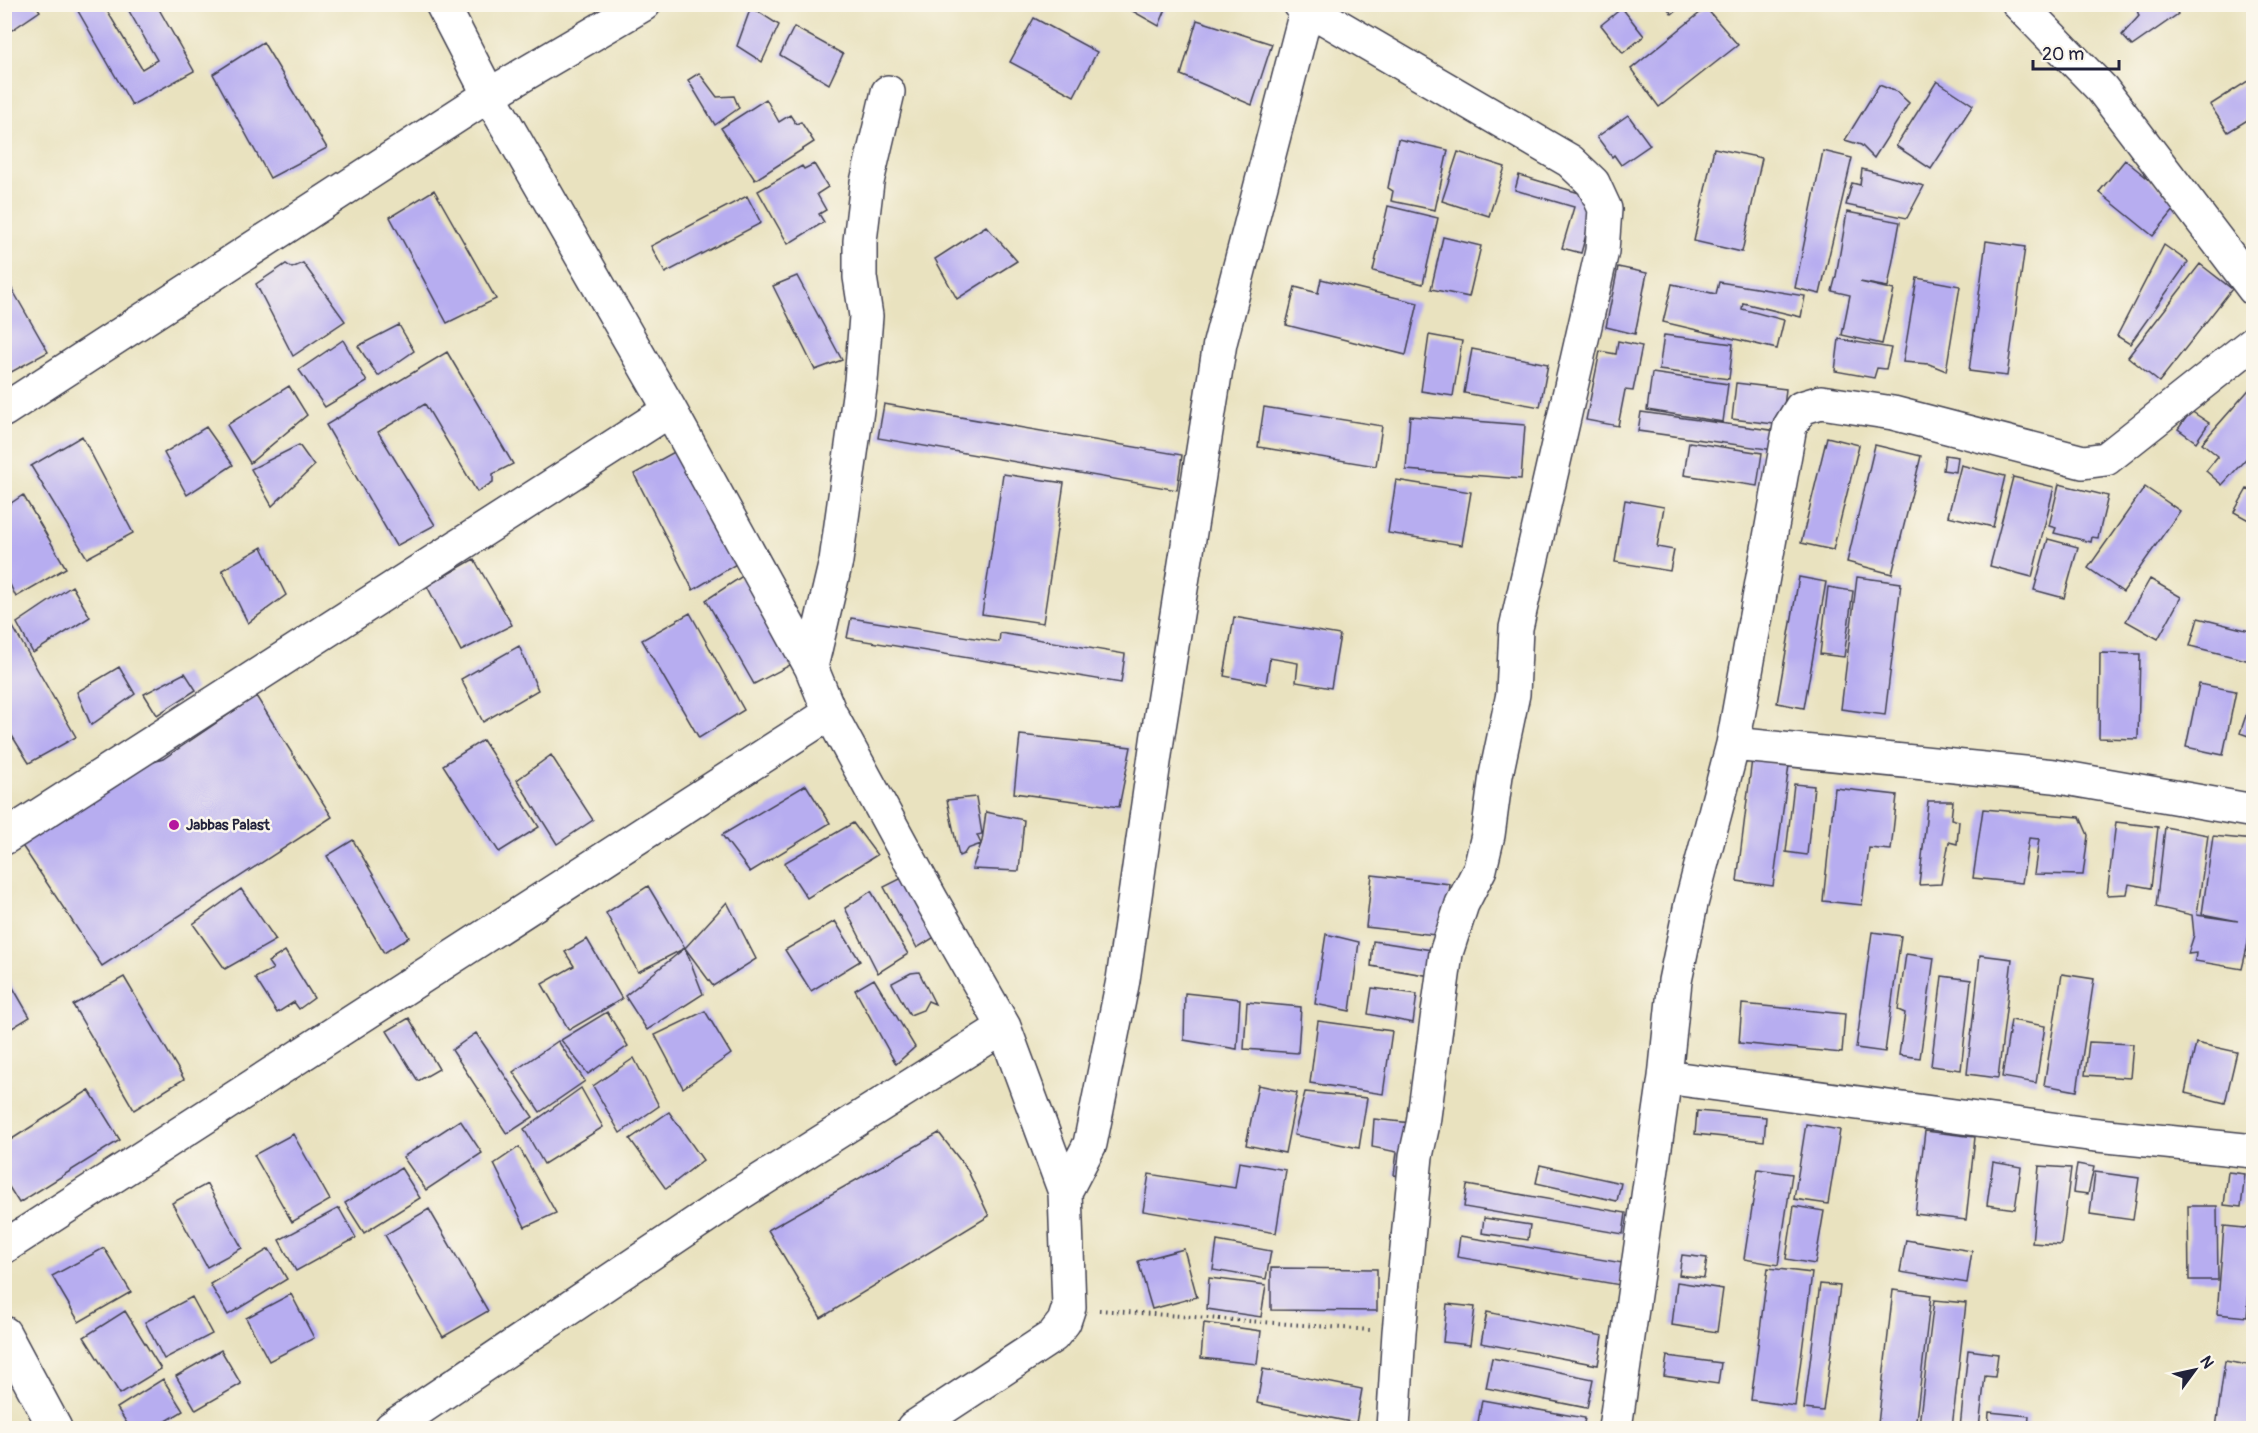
<svg xmlns="http://www.w3.org/2000/svg" width="2258" height="1433" font-family="Pangolin,sans-serif">
	<rect width="100%" height="100%" fill="#fbf7ec"/>
	<filter id="ink" filterUnits="userSpaceOnUse"><feTurbulence type="fractalNoise" baseFrequency=".0167" numOctaves="2"/><feDisplacementMap in="SourceGraphic" scale="12" xChannelSelector="R" yChannelSelector="G"/><feConvolveMatrix kernelMatrix="1 2 1 2 8 2 1 2 1" color-interpolation-filters="sRGB"/></filter>
	<filter id="wash" filterUnits="userSpaceOnUse"><feTurbulence type="fractalNoise" baseFrequency=".008" numOctaves="4" result="noise"/><feDisplacementMap in="SourceGraphic" scale="24" xChannelSelector="R" yChannelSelector="G"/><feGaussianBlur stdDeviation="1.35" result="paint"/><feColorMatrix in="noise" values="0 0 0 0 0 0 0 0 0 0 0 0 0 0 0 0 0 1.4 0 .05"/><feComposite in="paint" operator="in"/></filter>
	<g filter="url(#wash)">
		<rect width="100%" height="100%" fill="#e9e2bf"/>
		<g id="blocks">
			<!-- building -->
			<path fill="#b7adf0" d="M4 4H35L40 11 12 30 4 19Z
				M74 4H103L142 69 157 60 125 4H156L194 71 132 105Z
				M1120 4H1168L1159 26Z
				M1664 4H1684L1672 14Z
				M2135 4H2172L2178 14 2132 46 2122 35 2139 16Z
				M751 7 779 25 762 62 737 46Z
				M1622 8 1644 36 1623 53 1601 25Z
				M1706 8 1738 45 1659 107 1631 69Z
				M1034 18 1097 52 1074 96 1010 62Z
				M1197 20 1272 44 1252 105 1181 75Z
				M794 27 843 54 829 84 780 55Z
				M263 42 327 148 270 178 213 74Z
				M699 73 717 97 734 96 739 108 715 125 688 80Z
				M2254 77V116L2228 132 2210 105Z
				M1937 81 1973 105 1931 169 1896 146Z
				M1879 85 1897 92 1909 103 1874 158 1861 145 1845 140Z
				M766 99 779 122 790 115 796 124 801 122 814 142 755 180 721 128Z
				M1628 115 1650 145 1621 165 1614 155 1612 157 1597 137Z
				M1398 139 1448 150 1435 210 1391 201 1393 191 1388 188Z
				M1714 148 1762 158 1742 252 1694 241Z
				M1823 151 1852 158 1820 294 1795 288Z
				M1458 152 1505 167 1489 216 1442 201Z
				M2125 160 2179 204 2153 236 2099 192Z
				M814 164 828 187 817 194 826 210 819 214 824 222 788 244 758 191 802 166 804 169Z
				M1862 169 1924 186 1907 218 1846 205 1852 183 1860 185Z
				M1519 175 1596 198 1581 253 1562 248 1574 207 1515 190Z
				M434 190 496 299 447 323 390 217Z
				M747 196 761 223 665 273 651 246Z
				M1388 206 1438 218 1423 284 1373 271Z
				M1847 212 1900 222 1888 287 1860 282 1894 290 1882 344 1842 335 1850 295 1832 291 1836 276Z
				M986 226 1017 261 957 299 935 259Z
				M1443 237 1481 246 1469 297 1431 289Z
				M1986 241 2025 247 2007 376 1969 371Z
				M2164 245 2188 262 2130 344 2117 336Z
				M303 263 345 321 293 356 256 284 286 264 292 268Z
				M2200 264 2232 289 2159 382 2128 357Z
				M1618 267 1647 273 1635 334 1606 327Z
				M4 275 48 352 4 376Z
				M797 276 842 360 815 370 773 286Z
				M1917 278 1960 286 1946 371 1929 364 1903 362Z
				M1321 279 1418 303 1406 355 1286 325 1295 287 1318 293Z
				M1719 282 1805 296 1801 317 1743 303 1742 309 1784 320 1777 349 1663 322 1672 284 1716 294Z
				M399 325 414 351 378 376 358 346Z
				M1429 335 1462 341 1453 396 1421 391Z
				M1664 335 1733 344 1729 379 1659 370Z
				M1839 339 1891 348 1886 369 1877 368 1874 378 1835 371Z
				M343 340 367 382 325 407 299 370Z
				M1618 341 1642 346 1633 391 1625 390 1618 426 1586 420 1600 351 1616 354Z
				M1472 349 1548 364 1540 407 1464 393Z
				M447 352 513 464 493 474V482L477 492 425 404 378 432 435 525 396 546 326 425Z
				M1652 373 1728 384 1723 422 1647 410Z
				M1736 383 1786 389 1782 425 1732 419Z
				M2254 384V450L2222 485 2206 471 2218 456 2202 443Z
				M289 386 307 415 250 463 227 425Z
				M884 404 1182 455 1177 490 878 438Z
				M1264 407 1382 426 1376 466 1258 447Z
				M2191 411 2209 423 2196 442 2178 429Z
				M1641 412 1777 431 1774 450 1638 431Z
				M1410 416 1525 425 1521 479 1406 470Z
				M206 427 233 465 187 495 164 453Z
				M82 436 133 533 87 558 31 466Z
				M1827 437 1859 445 1833 550 1801 543Z
				M1689 442 1762 453 1757 486 1684 475Z
				M299 445 314 466 272 506 251 469Z
				M1875 445 1921 456 1892 574 1847 562Z
				M678 450 738 563 693 590 634 474Z
				M1945 455 1958 457 1956 472 1943 470Z
				M1961 465 2005 476 1993 527 1948 516Z
				M1003 474 1064 483 1043 623 982 614Z
				M2013 477 2054 487 2032 577 1990 566Z
				M1396 480 1471 492 1462 545 1388 533Z
				M2059 484 2108 496 2098 538 2092 537 2091 542 2054 533 2056 528 2049 526Z
				M2145 487 2180 511 2123 592 2088 568Z
				M2247 489 2254 493V523L2234 512Z
				M23 495 66 568 16 597 4 572V508Z
				M1625 500 1664 507 1657 547 1674 550 1670 571 1615 562Z
				M2048 539 2078 547 2064 598 2034 590Z
				M262 547 286 595 248 623 222 570Z
				M474 559 512 625 461 651 427 586Z
				M747 573 796 662 754 684 706 600Z
				M1799 577 1826 582 1804 708 1777 703Z
				M1857 577 1901 583 1885 715 1841 709Z
				M2150 579 2181 597 2158 639 2126 621Z
				M72 586 90 617 33 653 17 623Z
				M1828 587 1853 591 1844 657 1820 654Z
				M690 613 744 710 699 738 642 640Z
				M1234 617 1340 635 1331 688 1296 682 1298 663 1270 658 1266 684 1224 676Z
				M851 618 999 642 1000 633 1125 654 1121 683 847 638Z
				M2198 618 2254 632V662L2190 646Z
				M13 627 76 737 29 763 4 723V632Z
				M519 646 538 690 483 722 461 679Z
				M2100 653 2140 654 2138 739 2099 738Z
				M119 667 135 694 91 725 77 692Z
				M185 673 196 690 157 715 144 694Z
				M2199 684 2236 691 2223 755 2186 747Z
				M2253 695H2254V738L2240 733Z
				M256 696 332 817 102 966 13 832 144 765 163 759Z
				M1020 735 1131 747 1119 807 1014 793Z
				M483 740 539 827 499 852 443 765Z
				M551 755 593 820 557 844 517 780Z
				M1752 759 1789 765 1773 886 1737 881Z
				M1794 784 1814 786 1807 855 1786 852Z
				M806 785 830 823 750 872 722 835Z
				M1835 788 1897 795 1891 850 1869 848 1862 905 1823 901Z
				M976 797 982 834 977 835 981 844 967 849 964 854 959 856 947 800Z
				M1928 801H1953L1951 819 1959 821 1957 844 1949 842 1941 884 1919 885Z
				M1983 809 2080 817 2088 835 2083 875 2034 874 2039 839 2029 838 2022 883 1973 878Z
				M986 812 1024 820 1019 871 972 869 982 841Z
				M2116 822 2158 827 2151 888 2129 884 2127 894 2107 895Z
				M853 823 877 855 807 898 784 863Z
				M2165 827 2208 835 2197 915 2238 921 2202 914 2213 836 2254 840V892L2248 943 2242 969 2195 961 2196 953 2188 954 2194 935 2192 915 2156 907Z
				M353 840 409 937 384 953 327 856Z
				M908 875 941 933 917 948 884 887Z
				M1372 875 1450 884 1444 936 1366 927Z
				M648 886 685 948 727 902 756 959 713 986 685 948 703 994 647 1030 625 996 685 948 638 972 606 913Z
				M241 889 276 940 225 969 193 924Z
				M871 891 908 954 878 973 845 908Z
				M835 921 860 961 811 991 785 950Z
				M1872 932 1901 936 1885 1052 1856 1048Z
				M1326 934 1359 942 1350 1011 1315 1004Z
				M587 939 622 999 569 1030 542 984 574 966 565 952Z
				M1373 941 1438 951 1437 977 1371 966Z
				M285 951 314 998 299 1009 294 1002 277 1013 255 978 273 969 268 962Z
				M1906 954 1934 958 1920 1058 1899 1055 1905 1013 1898 1010Z
				M1980 955 2012 959 1998 1078 1967 1074Z
				M4 972 30 1017 4 1033Z
				M919 972 935 1004 928 1001 923 1010 910 1015 892 983 911 973Z
				M2062 974 2094 979 2077 1091 2044 1085Z
				M1942 976 1971 980 1961 1070 1931 1066Z
				M124 977 184 1079 134 1110 73 1005Z
				M874 979 915 1047 896 1064 855 990Z
				M1372 988 1417 994 1413 1023 1368 1014Z
				M1185 993 1240 999 1237 1049 1184 1040Z
				M1247 1002 1301 1007 1298 1053 1244 1049Z
				M1742 1004 1845 1014 1842 1053 1739 1043Z
				M705 1011 731 1054 683 1088 655 1035Z
				M607 1012 628 1046 588 1074 561 1040Z
				M409 1018 439 1069 418 1081 387 1031Z
				M2011 1020 2045 1026 2036 1083 2002 1077Z
				M1318 1021 1392 1031 1383 1094 1310 1083Z
				M476 1033 533 1117 507 1134 452 1050Z
				M558 1041 585 1081 540 1112 513 1072Z
				M2089 1042 2133 1044 2130 1078 2085 1075Z
				M2196 1043 2237 1052 2225 1103 2185 1093Z
				M634 1058 659 1106 620 1133 593 1086Z
				M1258 1085 1297 1093 1285 1153 1246 1145Z
				M581 1088 603 1127 544 1164 524 1129Z
				M89 1090 120 1140 19 1203 4 1179V1144Z
				M1305 1092 1367 1098 1359 1148 1294 1135Z
				M1697 1111 1766 1117 1764 1141 1695 1134Z
				M669 1112 703 1160 666 1189 630 1139Z
				M1374 1119 1421 1124 1407 1177 1394 1175 1397 1152 1372 1147Z
				M460 1120 482 1153 426 1190 403 1157Z
				M1806 1124 1840 1130 1828 1204 1794 1199Z
				M1925 1131 1975 1137 1966 1220 1915 1214Z
				M939 1133 967 1169 989 1216 821 1318 768 1230Z
				M293 1134 330 1200 292 1222 254 1155Z
				M519 1147 556 1213 525 1227 494 1164Z
				M1239 1162 1286 1170 1276 1233 1143 1211 1149 1174 1235 1188Z
				M1993 1162 2021 1167 2015 1209 1987 1205Z
				M2077 1164 2094 1167 2088 1194 2073 1192Z
				M1540 1165 1621 1183 1617 1201 1536 1183Z
				M2039 1166 2071 1168 2061 1245 2032 1243Z
				M401 1168 420 1198 364 1233 345 1203Z
				M1758 1169 1792 1174 1778 1265 1744 1259Z
				M2095 1172 2139 1178 2133 1220 2090 1214Z
				M2228 1172 2245 1174 2241 1207 2224 1205Z
				M207 1184 242 1248 207 1267 172 1203Z
				M1467 1185 1626 1213 1623 1234 1464 1207Z
				M1794 1206 1824 1211 1815 1264 1786 1259Z
				M2188 1206H2217L2218 1280H2189Z
				M339 1208 356 1238 296 1271 279 1240Z
				M429 1209 488 1311 443 1337 385 1235Z
				M1484 1218 1530 1225 1528 1240 1482 1233Z
				M2224 1226 2254 1229 2247 1317 2217 1314Z
				M1460 1236 1623 1263 1620 1285 1457 1257Z
				M1906 1240 1972 1251 1967 1283 1900 1272Z
				M1217 1241 1271 1251 1266 1279 1213 1270Z
				M104 1248 131 1292 79 1322 52 1276Z
				M269 1249 287 1279 228 1315 210 1284Z
				M1184 1249 1197 1297 1152 1309 1138 1261Z
				M1682 1255 1707 1258 1704 1278 1679 1275Z
				M1271 1268 1377 1269V1311L1271 1310Z
				M1768 1268 1812 1273 1795 1406 1751 1400Z
				M1209 1278 1266 1285 1261 1317 1207 1309Z
				M1677 1282 1723 1289 1717 1332 1672 1325Z
				M1820 1284 1840 1286 1823 1411 1804 1409Z
				M1893 1290 1931 1295 1915 1428 1878 1424Z
				M291 1294 314 1338 269 1361 246 1318Z
				M192 1297 212 1334 164 1359 145 1322Z
				M1934 1300 1966 1303 1952 1428 1919 1425Z
				M1447 1304 1475 1307 1470 1345 1443 1342Z
				M125 1311 161 1369 120 1394 84 1337Z
				M1487 1312 1603 1336 1598 1365 1481 1343Z
				M1204 1323 1261 1331 1257 1364 1201 1358Z
				M221 1350 241 1384 196 1410 176 1376Z
				M1968 1350 1998 1354 1995 1377 1985 1376 1979 1428H1960Z
				M1667 1356 1721 1363 1718 1384 1664 1376Z
				M1492 1358 1593 1379 1587 1408 1486 1388Z
				M2225 1361 2254 1366V1428H2216Z
				M1263 1369 1362 1389 1356 1423 1257 1403Z
				M163 1379 183 1411 155 1428H130L117 1408Z
				M1482 1400 1585 1418 1583 1428H1477Z
				M1989 1412 2029 1416 2028 1428H1988Z"/>
		</g>
	</g>
	<g filter="url(#ink)">
		<use href="#blocks" fill-opacity="0" stroke="#403f4f" stroke-width="1.5"/>
		<g fill="none" stroke-linecap="round" stroke-linejoin="round">
			<!-- minor casing -->
			<g stroke="#403f4f" stroke-width="36">
				<path id="minor" d="M442 4 489 95 670 410 811 667 830 713 931 899 1004 1027 1065 1192 1069 1307 1064 1322 1053 1336 913 1428
					M1300 4 1570 161 1593 183 1605 209 1602 251 1516 628 1513 694 1496 775 1488 835 1480 869 1462 904 1446 953 1423 1124 1416 1156 1399 1332 1393 1428
					M4 410 489 95 644 4
					M811 667 836 561 861 381 866 316 860 277V241L867 182 888 92
					M1733 744 2054 776 2254 811
					M4 838 670 410
					M1665 1077 2088 1134 2254 1151
					M1065 1192 1090 1144 1123 980 1158 734 1220 343 1307 8
					M4 1247 830 713
					M4 1333 55 1428
					M391 1428 739 1194 1004 1027
					M1615 1428 1665 1077 1675 981 1691 904 1733 744 1790 426 1801 408 1821 402 1893 413 2083 462 2106 459 2254 342"/>
			</g>
			<!-- tertiary casing -->
			<g stroke="#403f4f" stroke-width="36">
				<path id="tertiary" d="M2019 4 2102 89 2254 289"/>
			</g>
			<!-- path -->
			<path stroke="#403f4f" stroke-width="4" stroke-dasharray="1.5 4.5" stroke-linecap="butt" d="M1099 1310 1370 1330"/>
			<!-- minor -->
			<use href="#minor" stroke="#fff" stroke-width="33"/>
			<!-- tertiary -->
			<use href="#tertiary" stroke="#fff" stroke-width="33"/>
		</g>
	</g>
	<!-- markers -->
	<circle fill="#b5179e" stroke="#fbf7ec" stroke-width="2" cx="174" cy="825" r="6"/>
	<g text-anchor="middle" dominant-baseline="central" stroke-width="5" stroke-linejoin="round" paint-order="stroke">
		<!-- poi labels -->
		<g font-size="15" font-weight="bold" fill="#22223b" stroke="#fbf7ec" text-anchor="start">
			<text x="186" y="825">Jabbas Palast</text>
		</g>
	</g>
	<!-- margin -->
	<rect width="2258" height="1433" fill="none" stroke="#fbf7ec" stroke-width="24"/>
	<!-- north arrow -->
	<g transform="translate(2195 1370) rotate(57)" stroke="#fbf7ec" stroke-width="4.5" paint-order="stroke">
	<path d="M0-4.5L10 22L0 15L-10 22Z" fill="#22223b"/>
	<text y="-9" font-size="16" font-weight="bold" text-anchor="middle" fill="#22223b">N</text>
	</g>
	<!-- scale -->
	<path d="M2033 60v9h86v-9" fill="none" stroke="#22223b" stroke-width="3"/>
	<text x="2042" y="60" font-size="18" fill="#22223b" stroke="#fbf7ec" stroke-width="4.5" paint-order="stroke">20 m</text>
</svg>
